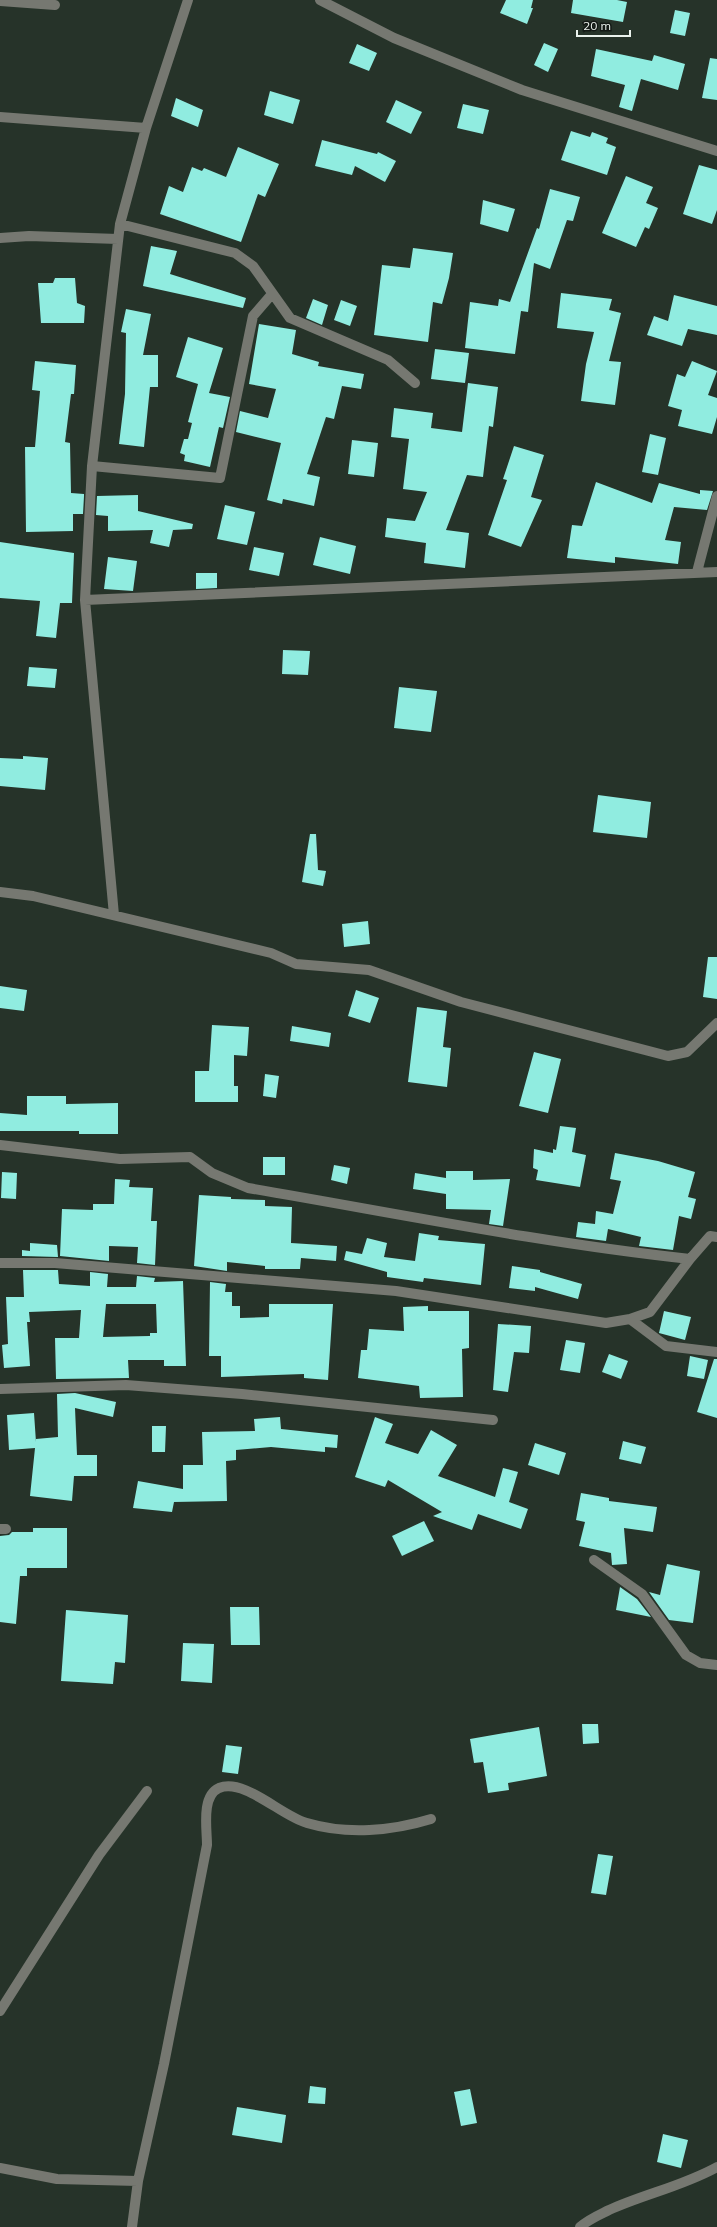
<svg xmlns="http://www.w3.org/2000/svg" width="717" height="2227" font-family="Mulish,sans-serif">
	<rect width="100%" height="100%" fill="#263329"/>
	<!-- building -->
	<path fill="#90ece0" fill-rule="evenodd" d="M506 0H533L531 8H533L527 24 500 13Z
		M573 0H617L627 2 623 22 571 13Z
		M675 10 690 13 685 36 670 33Z
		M544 43 558 49 548 72 534 65Z
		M357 44 377 53 369 71 349 63Z
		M596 49 652 61 654 55 685 64 678 90 641 79 632 111 619 107 625 85 591 76Z
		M710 58 717 59V100L702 98Z
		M270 91 300 100 293 124 264 115Z
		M176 98 203 110 198 127 171 116Z
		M396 100 422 112 411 134 386 122Z
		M463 104 489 110 483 134 457 128Z
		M571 131 590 137 592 132 608 138 606 143 616 147 607 175 561 160Z
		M322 140 377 154 378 152 396 161 385 182 355 166 352 175 315 166Z
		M238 147 279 164 265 197 258 194 241 242 160 214 169 186 183 192 192 167 202 171 204 168 226 177Z
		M699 165 717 170V210L712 224 683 214Z
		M626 176 653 187 646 203 658 208 649 229 645 227 636 247 602 233Z
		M550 189 580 197 573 221 567 220 550 269 534 263 528 312 521 311 515 354 465 348 470 302 498 306 499 299 510 302 537 228 539 229Z
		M483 200 515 209 508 232 480 224Z
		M151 246 177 251 170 274 246 298 243 308 143 286Z
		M413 248 453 253 449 278 442 304 433 302 428 342 374 335 382 265 410 268Z
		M55 278H75L77 303 85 306 84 323H41L38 283H53Z
		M561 293 612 299 609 310 621 313 609 361 621 362 615 405 581 401 586 364 594 332 557 328Z
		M674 295 717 306V335L688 329 682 346 647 335 654 316 668 321Z
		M313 299 328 305 322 325 306 318Z
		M341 300 357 306 350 326 334 320Z
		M126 309 151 314 143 355H158V387H150L144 447 119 444 125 394 126 333 121 332Z
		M259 324 296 330 292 354 319 362 318 366 364 374 361 389 342 386 334 419 326 417 307 474 320 477 314 506 283 499 282 504 267 500 281 443 236 432 240 411 268 418 276 389 249 384Z
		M188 337 223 348 209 393 230 397 223 428 219 427 210 467 184 461 185 455 180 453 184 439H188L192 423 188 422 198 384 176 377Z
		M435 349 469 353 465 383 431 379Z
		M35 361 76 365 74 394H71L65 442 70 443 71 493 84 494V496L83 514H73V531L26 532 25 447H35L40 391 32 390Z
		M692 361 717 371 708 395 717 398V417L712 434 678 426 682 410 668 406 677 374 685 377Z
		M468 383 498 387 493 427 489 426 483 477 467 475 446 530 469 533 465 568 424 563 426 543 385 537 387 518 415 521 427 492 403 489 409 439 391 437 394 408 433 413 431 428 462 432Z
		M650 434 666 438 658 475 642 472Z
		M352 440 378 443 374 477 348 474Z
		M514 446 544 455 531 497 542 500 521 547 488 535 507 480 503 479Z
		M596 482 652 503 659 483 700 494V490L713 491 707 510 674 507 665 540 681 542 678 564 615 557V563L567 558 572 525 582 526Z
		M138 495V511L193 524 192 529 173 530 169 547 150 543 153 530 108 531V516L96 515 97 496Z
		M225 505 255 512 247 545 217 539Z
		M320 537 356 546 350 574 313 565Z
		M0 542 74 553 72 603H60L56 638 36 636 40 601 0 598Z
		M254 547 284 553 279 576 249 570Z
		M108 557 137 561 133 591 104 589Z
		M196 573H217V588L196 589Z
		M283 650 310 651 308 675 282 674Z
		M29 667 57 669 55 688 27 686Z
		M399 687 437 691 431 732 394 728Z
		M23 756 48 758 45 790 0 786V758L23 759Z
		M598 795 651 802 647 838 593 832Z
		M310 834H316L318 870 326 871 323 886 302 882Z
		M368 921 370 944 344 947 342 924Z
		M708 957H717V999L703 997Z
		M0 986 27 990 24 1011 0 1008Z
		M356 990 379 998 370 1023 348 1016Z
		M417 1007 447 1011 443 1047 451 1048 447 1087 408 1082Z
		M212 1025 249 1027 247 1056 234 1055V1086H238V1102H195V1071H209Z
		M292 1026 331 1033 329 1047 290 1041Z
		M534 1052 561 1059 548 1113 519 1106Z
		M265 1074 279 1076 276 1098 263 1096Z
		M27 1096H66V1104L118 1103V1134H79V1131H0V1113L27 1115Z
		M560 1126 576 1128 572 1152 586 1155 580 1187 536 1180 538 1170 533 1168 534 1149 553 1153V1149L556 1150Z
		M615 1153 658 1161 695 1172 688 1197 696 1199 691 1219 679 1216 673 1250 639 1246 641 1237 608 1229 606 1241 576 1237 578 1222 595 1224 596 1211 613 1214 621 1181 610 1179Z
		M263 1157H285V1175H263Z
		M334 1165 350 1168 347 1184 331 1180Z
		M446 1171H473V1180L510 1179 503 1226 489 1224 491 1210 446 1209V1194L413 1189 415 1173 446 1178Z
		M2 1172 17 1173 16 1199 1 1198Z
		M115 1179 130 1180 129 1187 153 1188 151 1221H157L155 1265 137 1263 138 1247 109 1246V1261L60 1256 62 1209 93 1210V1204H114Z
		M199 1195 231 1197V1199L265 1200V1206L292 1207 291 1243 337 1246 336 1261 301 1258 300 1269H265V1266L227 1262V1271L194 1266Z
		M419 1233 439 1236 438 1240 485 1244 481 1285 424 1278 423 1282 387 1277V1272L344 1260 346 1251 362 1254 367 1238 387 1243 384 1257 415 1261Z
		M30 1243 57 1245 58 1257 22 1256V1250L30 1251Z
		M512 1266 540 1270V1272L582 1284 578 1299 535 1287V1291L509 1288Z
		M23 1270H58L59 1284 90 1286V1272L108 1274 107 1287H136L137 1276 155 1278 154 1282 183 1281 186 1366H164V1360H128L129 1378 56 1379 55 1338H79L81 1310 29 1312 30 1322H27L30 1366 4 1368 2 1345 8 1344 6 1297H24ZM106 1304H156L157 1333H150V1336L103 1337Z
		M210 1282 226 1284 225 1292H232V1306H240V1318L269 1317V1304H333L328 1380 304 1378V1374L221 1377V1356H209Z
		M428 1306V1311H469V1348L462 1349 463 1397 420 1398 419 1386 358 1378 361 1350H367L369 1329 404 1331 403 1307Z
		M664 1311 691 1317 685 1340 659 1333Z
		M498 1324 531 1326 529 1353 514 1352 508 1392 493 1390Z
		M566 1340 585 1343 580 1373 560 1370Z
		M609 1354 628 1361 621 1379 602 1372Z
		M690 1356 708 1360 704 1379 687 1376Z
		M714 1359H717V1418L697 1412Z
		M75 1393 116 1402 113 1417 75 1408 77 1455H97V1476H74L72 1501 30 1496 35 1448 9 1450 7 1415 34 1413 36 1442V1439L58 1437 57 1394Z
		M280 1417 281 1429 338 1435 337 1448 325 1447V1452L271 1447 236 1450V1460L226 1461 227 1501 174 1502 172 1512 133 1508 138 1481 183 1489V1465H203L202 1432 255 1431 254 1419Z
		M375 1417 393 1424 385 1443 418 1454 431 1430 457 1445 438 1476 495 1497 503 1468 518 1472 509 1502 528 1509 521 1529 478 1514 472 1530 433 1516 442 1512 388 1480 385 1487 355 1477Z
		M152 1426H166L165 1452H152Z
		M623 1441 646 1447 641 1464 619 1459Z
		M535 1443 566 1453 559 1475 528 1465Z
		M581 1493 609 1498V1501L657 1507 653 1532 624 1528 627 1564 612 1565 611 1553 579 1546 585 1522 576 1520Z
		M424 1521 434 1541 402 1556 392 1536Z
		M33 1528H67V1568H27V1576H20L16 1624 0 1622V1536L9 1535 12 1532H33Z
		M667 1564 700 1571 693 1623 669 1620 649 1592 660 1595Z
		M620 1587 637 1599 651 1617 616 1610Z
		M230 1607H259L260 1645H231Z
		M66 1610 128 1615 125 1663 115 1662 113 1684 61 1681Z
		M183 1643 214 1644 212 1683 181 1681Z
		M582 1724H598L599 1743 583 1744Z
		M539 1727 547 1776 508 1783 509 1790 488 1793 483 1762 474 1763 470 1739Z
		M226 1745 242 1747 238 1774 222 1772Z
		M598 1854 613 1856 606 1895 591 1893Z
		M310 2086 326 2088 325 2104 308 2103Z
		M470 2089 477 2123 461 2126 454 2092Z
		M237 2107 286 2115 282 2143 232 2135Z
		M663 2134 688 2140 681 2168 657 2162Z"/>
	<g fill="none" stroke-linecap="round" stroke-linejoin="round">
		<!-- minor -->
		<path stroke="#767871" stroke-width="10" d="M320 0 394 38 522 90 717 151
			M0 1 55 5
			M0 117 146 128
			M120 224 235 253 253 266 290 318 388 360 415 383
			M0 238 29 236 118 239
			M92 466 220 478 253 316 272 294
			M697 572 717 496
			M85 600 717 572
			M0 892 33 896 271 953 296 964 369 970 461 1002 668 1056 687 1052 717 1023
			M114 915 85 600 92 466 120 224 146 128 188 0
			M0 1145 120 1159 190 1157 212 1173 248 1188C395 1213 541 1243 690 1259
			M0 1263H55L396 1291 606 1323 630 1319 650 1312 690 1259 710 1236 717 1237
			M630 1319 666 1346 717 1352
			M0 1389 126 1385 242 1394 493 1420
			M0 1529H6
			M594 1560 642 1594 686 1655 700 1663 717 1665
			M0 2011 99 1855 147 1791
			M0 2168 57 2179 138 2181
			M132 2227 138 2181 164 2064 207 1845C207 1829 201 1796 219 1788 245 1778 281 1816 307 1823 347 1835 392 1831 431 1819
			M580 2227C589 2219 599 2215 609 2210 644 2194 683 2186 717 2167"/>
	</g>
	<!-- scale -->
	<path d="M577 30v6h53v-6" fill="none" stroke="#eaf2ec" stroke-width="2"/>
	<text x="583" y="30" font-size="12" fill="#eaf2ec" stroke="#131915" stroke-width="3" paint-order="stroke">20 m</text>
</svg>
